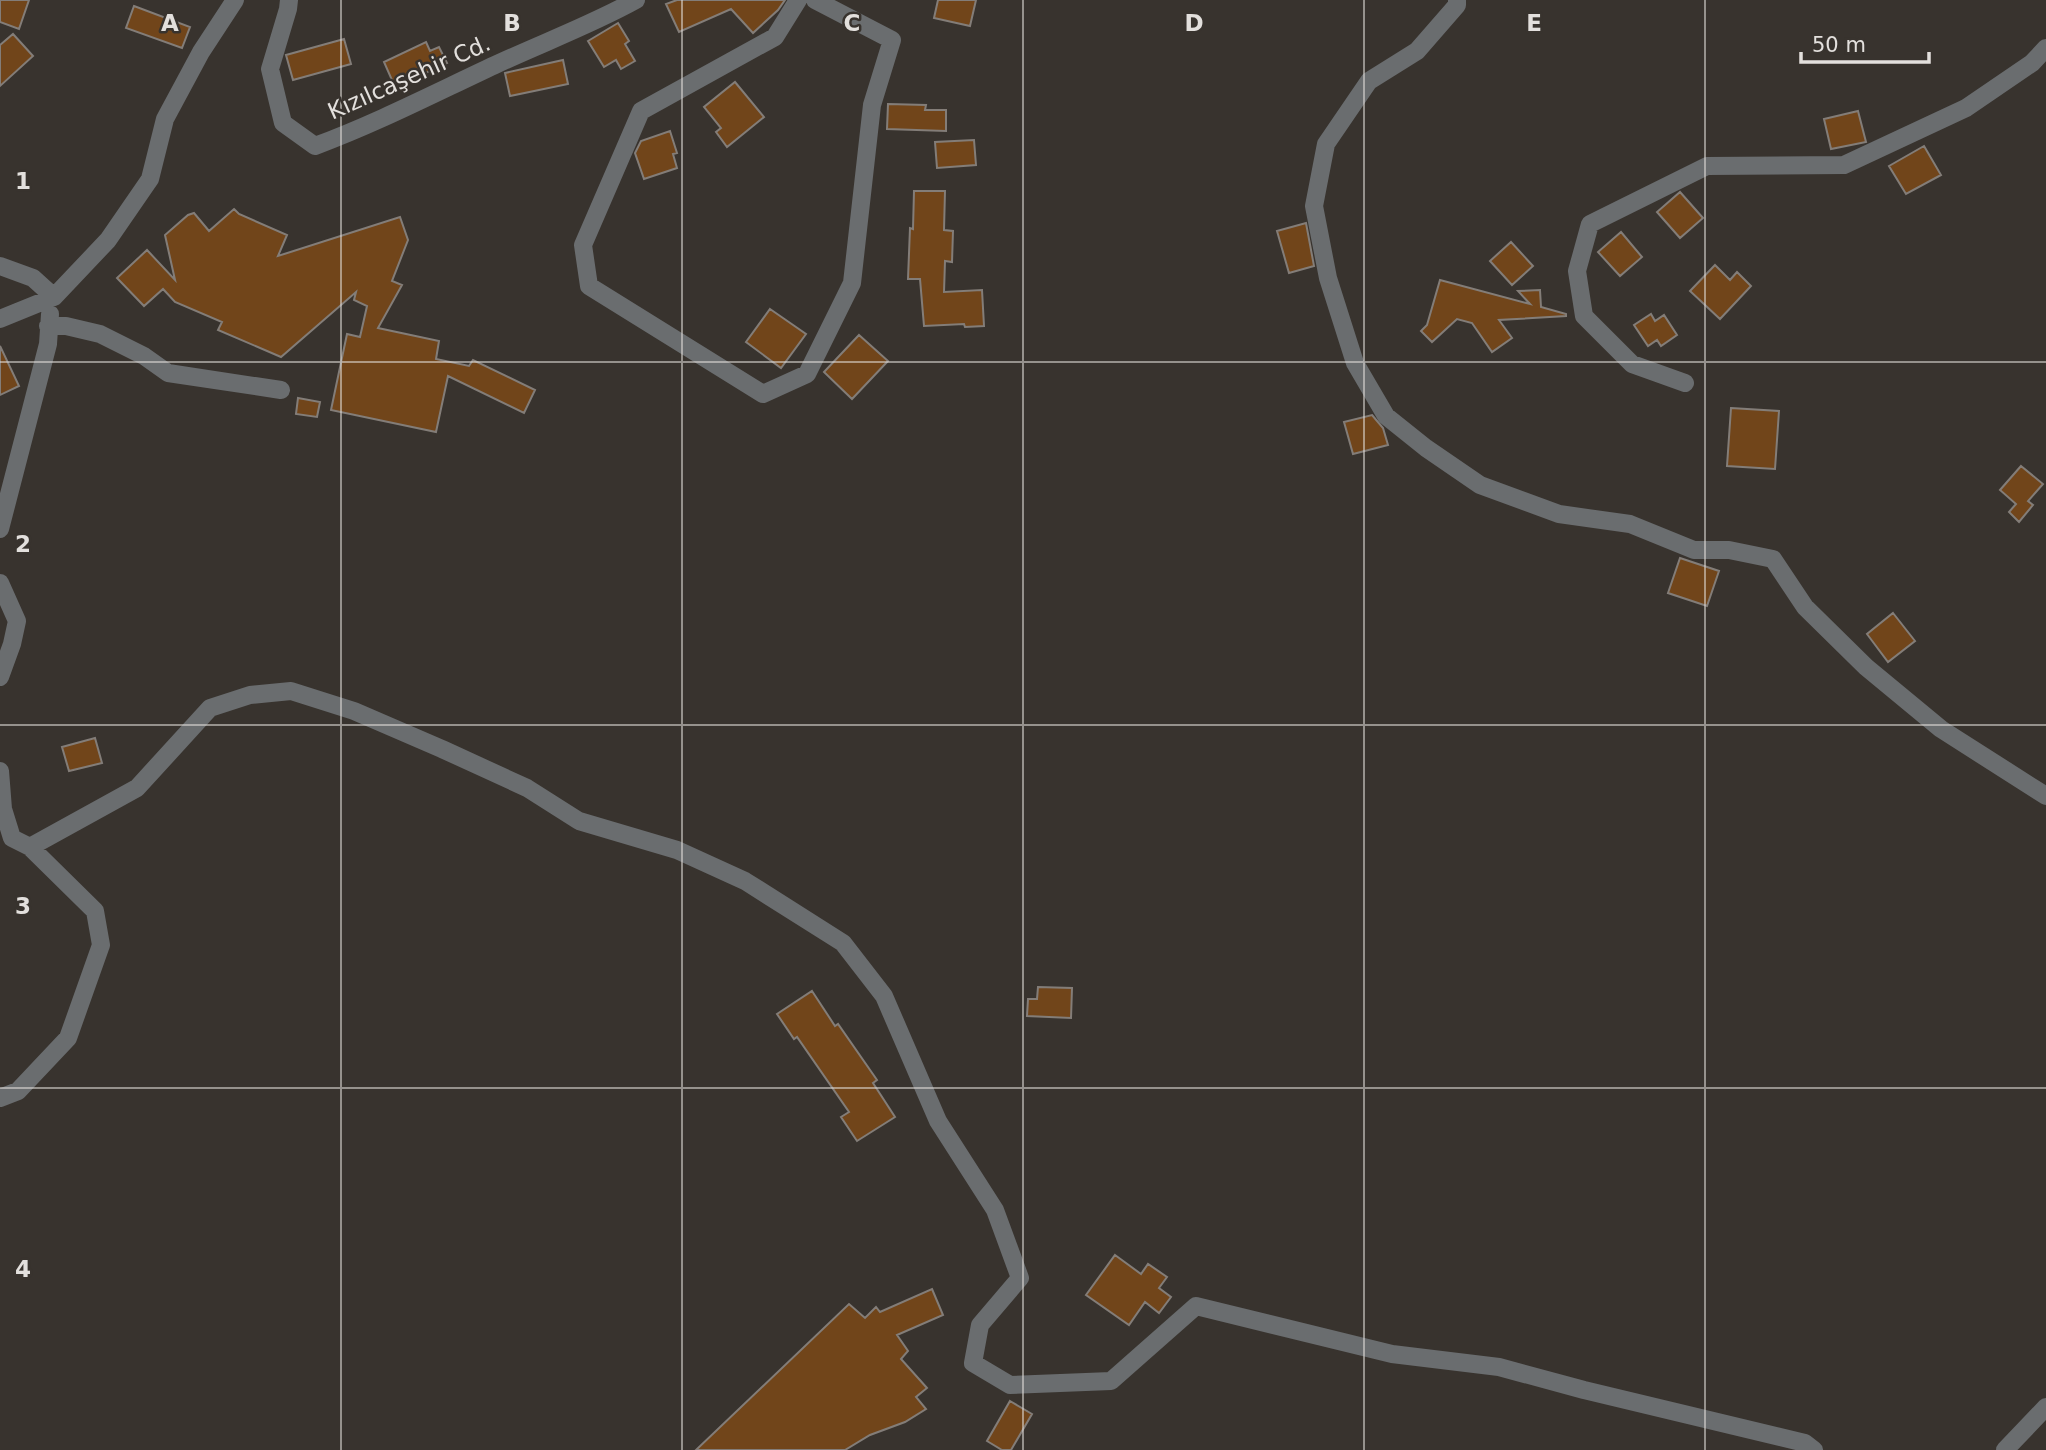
<svg xmlns="http://www.w3.org/2000/svg" width="2046" height="1450" font-family="'DejaVu Sans',sans-serif">
	<rect width="100%" height="100%" fill="#38332e"/>
	<!-- building -->
	<path fill="#71451a" stroke="#837d78" stroke-width="2" d="M0 0H29L19 29 0 22Z
		M677 0H785L778 10 753 33 731 9 679 32 666 4Z
		M938 0H976L970 26 934 18Z
		M134 6 190 27 182 48 126 28Z
		M618 23 629 41 625 44 635 61 621 69 616 60 604 67 588 41Z
		M13 34 33 56 0 86V45Z
		M344 39 351 64 293 80 286 55Z
		M426 42 430 51 439 47 447 63 395 87 384 62Z
		M563 60 568 84 510 96 505 73Z
		M735 82 764 117 727 147 716 132 721 128 704 107Z
		M888 104 926 105 925 110H946V131L887 129Z
		M1858 111 1866 142 1831 149 1824 119Z
		M670 131 677 153 673 154 677 168 644 179 635 153 641 141Z
		M974 140 976 165 937 168 935 142Z
		M1924 146 1941 175 1906 194 1889 166Z
		M914 191H945L944 230 953 231 952 262 945 261 944 292 982 290 984 326 965 327 964 324 924 326 920 279H908L910 228 913 229Z
		M1680 192 1703 218 1680 238 1657 212Z
		M234 209 239 214 287 235 278 256 400 217 408 240 392 281 402 285 378 328 439 341 436 359 469 366 473 360 535 390 524 413 448 376 436 432 331 410 347 334 360 337 367 306 354 300 356 292 281 357 218 330 222 322 175 302 163 289 144 306 117 278 147 250 175 280 165 235 188 215 194 213 209 231Z
		M1306 223 1314 266 1289 273 1277 231Z
		M1621 232 1642 257 1620 276 1598 252Z
		M1511 242 1533 266 1512 285 1490 261Z
		M1715 265 1730 280 1737 272 1751 286 1720 319 1690 291Z
		M1440 280 1530 304 1518 291 1540 290 1541 307 1566 314V316L1499 320 1512 338 1492 352 1472 323 1457 319 1432 342 1421 331 1427 325Z
		M770 309 806 334 781 368 746 342Z
		M1651 314 1655 321 1664 315 1677 335 1661 346 1657 340 1648 346 1634 325Z
		M859 335 888 361 852 399 824 372Z
		M0 346 19 386 0 395Z
		M298 398 320 402 317 417 296 414Z
		M1731 408 1779 411 1775 469 1727 466Z
		M1372 415 1383 428 1388 445 1353 454 1344 422Z
		M2021 466 2043 484 2028 501 2033 505 2019 522 2009 512 2016 504 2000 490Z
		M1680 558 1719 571 1707 606 1668 593Z
		M1893 613 1915 641 1888 662 1867 634Z
		M95 738 102 763 69 771 62 747Z
		M1038 987 1072 988 1071 1018 1027 1016 1028 999H1037Z
		M812 991 835 1026 838 1024 877 1080 873 1083 895 1117 857 1141 841 1117 849 1112 797 1037 794 1039 777 1014Z
		M1115 1255 1141 1274 1148 1264 1167 1277 1159 1288 1171 1297 1159 1313 1145 1302 1129 1325 1086 1295Z
		M932 1289 943 1315 897 1335 908 1351 901 1359 927 1388 916 1397 926 1409 905 1422 870 1435 845 1450H696L849 1304 865 1318 876 1307 880 1312Z
		M1010 1401 1032 1414 1011 1450H1002L987 1441Z"/>
	<g fill="none" stroke-linecap="round" stroke-linejoin="round">
		<!-- minor -->
		<path stroke="#6a6d6f" stroke-width="18" d="M289 0 288 9 270 69 283 123 315 146C377 123 435 93 495 65 542 43 591 25 636 0
			M798 0 775 37 641 111 583 245 589 286 763 394 807 374 852 283 872 105 892 40 815 0
			M1457 0V5L1417 51 1369 81 1326 144 1314 206 1328 278 1355 363 1386 416 1426 448 1480 485 1559 514 1630 524 1694 550H1729L1773 559 1805 607 1866 667 1941 729 2046 796
			M0 266 33 278 54 297
			M0 319 54 297 108 240 150 179 165 119 201 52 235 0
			M48 326H66L100 334 144 356 168 373 281 390
			M1685 383 1632 364 1584 316 1577 271 1590 224 1707 166 1844 165 1966 108 2032 63 2046 48
			M0 529 48 344 50 314
			M0 583 17 621 12 644 0 677
			M0 771 3 809 12 838 30 847 95 911 101 945 68 1038 18 1091 0 1098
			M30 847 137 788 210 708 250 695 291 691 354 711 442 749 527 788 579 821 677 850 745 881 843 943 884 996 938 1121 995 1210 1020 1278 980 1325 973 1363 1010 1385 1111 1381 1196 1306 1392 1354 1499 1367 1584 1390 1805 1443 1814 1450
			M2005 1450 2046 1407"/>
	</g>
	<!-- grid -->
	<path fill="none" stroke="#e3e0dd" stroke-width="2" stroke-opacity="0.55" d="M341 0V1450M682 0V1450M1023 0V1450M1364 0V1450M1705 0V1450M0 362H2046M0 725H2046M0 1088H2046"/>
	<g text-anchor="middle" dominant-baseline="central" stroke-width="5" stroke-linejoin="round" paint-order="stroke">
		<!-- street labels -->
		<g font-size="23" fill="#e3e0dd" stroke="#38332e">
			<text transform="translate(409 77) rotate(-24)">Kızılcaşehir Cd.</text>
		</g>
	</g>
	<g font-size="23" text-anchor="middle" font-weight="bold" fill="#e3e0dd" stroke="#38332e" stroke-width="5" stroke-linejoin="round" paint-order="stroke">
		<text x="170" y="31">A</text>
		<text x="512" y="31">B</text>
		<text x="852" y="31">C</text>
		<text x="1194" y="31">D</text>
		<text x="1534" y="31">E</text>
		<text x="23" y="189">1</text>
		<text x="23" y="552">2</text>
		<text x="23" y="914">3</text>
		<text x="23" y="1277">4</text>
	</g>
	<!-- scale -->
	<path d="M1801 52v10h128v-10" fill="none" stroke="#e3e0dd" stroke-width="3.5"/>
	<text x="1812" y="52" font-size="21" fill="#e3e0dd" stroke="#38332e" stroke-width="5" paint-order="stroke">50 m</text>
</svg>
